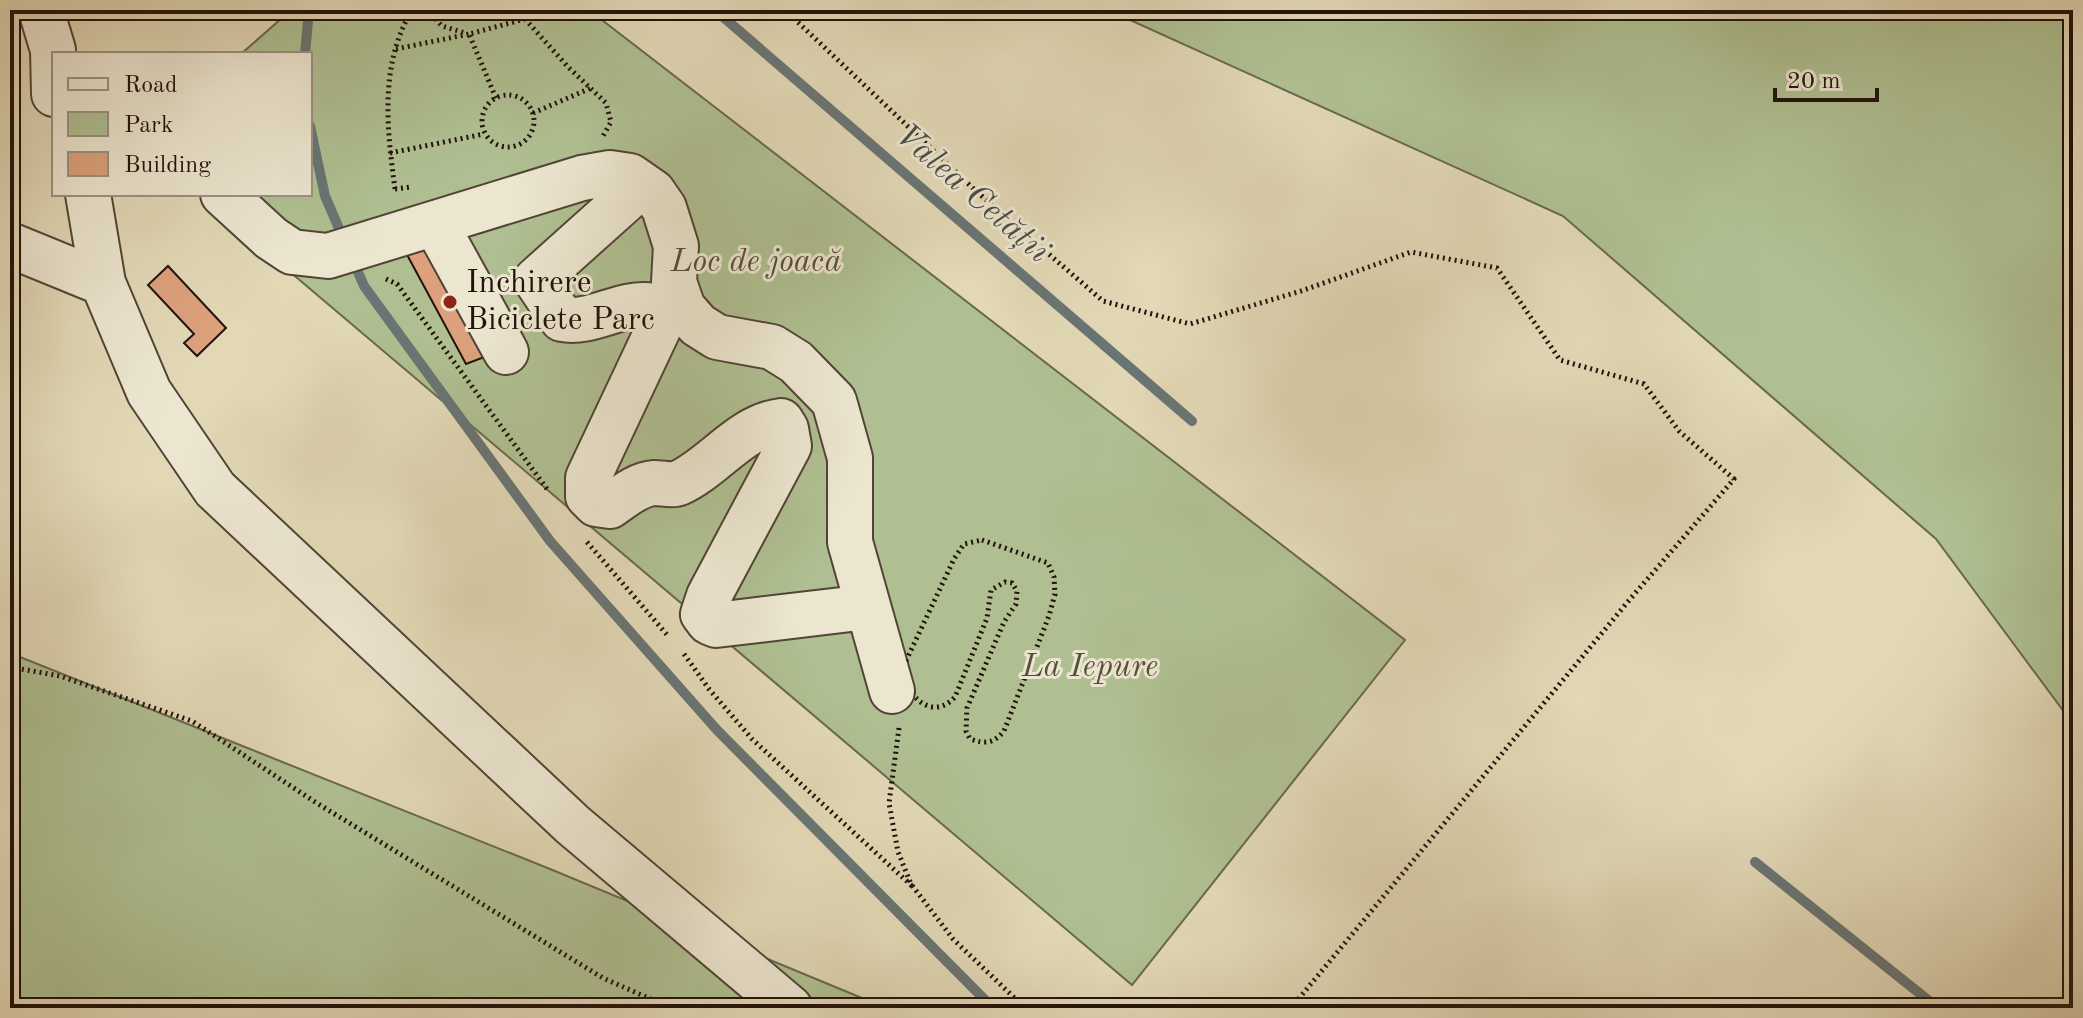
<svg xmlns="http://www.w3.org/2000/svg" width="2083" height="1018" font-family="'Old Standard TT',serif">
	<rect width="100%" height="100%" fill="#e2d8b6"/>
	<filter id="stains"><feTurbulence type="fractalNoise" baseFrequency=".0025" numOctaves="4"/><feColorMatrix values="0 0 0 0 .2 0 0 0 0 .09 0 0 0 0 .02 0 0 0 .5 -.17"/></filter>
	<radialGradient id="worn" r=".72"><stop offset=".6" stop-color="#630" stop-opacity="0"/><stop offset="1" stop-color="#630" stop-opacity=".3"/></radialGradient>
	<!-- green -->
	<path fill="#afbf91" stroke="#68684e" stroke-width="2" d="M291 10H589L1405 640 1132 985 198 194H310V54H241Z
		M1108 10H2073V724L1936 539 1563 216Z
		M10 653 550 869 886 1008H10Z"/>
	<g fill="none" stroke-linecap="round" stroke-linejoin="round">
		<!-- stream -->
		<path stroke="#697574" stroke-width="10" d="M715 10 1192 421
			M305 54 309 10
			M310 126 325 196 344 240
			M352 258 364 286 550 541 717 730 993 1008
			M1755 862 1938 1008"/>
	</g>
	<!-- building -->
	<path fill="#dca17c" stroke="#21120c" stroke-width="2" d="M432 239 495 353 466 364 405 251Z
		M168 266 226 328 197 356 184 343 194 334 148 285Z"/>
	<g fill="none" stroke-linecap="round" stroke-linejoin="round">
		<!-- minor casing -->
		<g stroke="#514436" stroke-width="48">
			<path id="minor" d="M41 10 53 50 54 94
				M642 185 536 280 562 319C593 325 622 300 653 306L662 321 588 478V496L596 504 610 506C623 497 638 484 654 483 663 483 672 486 679 483 714 467 741 426 781 421L786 429 789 446 709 596 703 614 709 622 716 625 867 607
				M88 194 103 283 149 392 215 489 573 825 790 1008
				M223 194 271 238 292 252 328 256 582 178 610 173 630 176 653 192 664 208 676 246 674 282 683 308 698 325 717 337 772 347 796 362 834 401 850 458V542L892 691
				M435 223 506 352
				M10 245 103 283"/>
		</g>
		<!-- path -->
		<path stroke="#21120c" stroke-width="5" stroke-dasharray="2 4" stroke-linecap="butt" d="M427 10 442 26 465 33
			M517 10 568 67 606 103 611 122 603 136
			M785 10 976 191 1103 301 1190 324 1301 291 1411 252 1497 268 1560 360 1644 384 1679 431 1734 479 1631 598 1291 1008
			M396 49 469 34
			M482 121a26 26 0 1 1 52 0a26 26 0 1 1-52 0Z
			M496 98 469 34 525 19
			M533 113 591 88
			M390 153 484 134
			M395 189 410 187
			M395 189C387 129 379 65 412 10
			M386 279 397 284 547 489
			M982 540 1048 563 1054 577 1055 594 1049 616 1004 731C993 744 985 744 970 739L966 731 967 708 1004 622 1016 604 1017 591 1012 583 1005 582 991 590 987 618 955 697C931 723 903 694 904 665L954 559 964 544Z
			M587 542 669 637
			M684 654 709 689 752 739 912 886
			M10 667 60 676 192 721 315 802 603 978 671 1008
			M899 728 889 803 898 852 911 884 953 939 1025 1008"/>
		<!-- minor -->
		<use href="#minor" stroke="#ece6d0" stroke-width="44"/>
	</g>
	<!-- markers -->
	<circle fill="#8f2418" stroke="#ece6d0" stroke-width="3" cx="450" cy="302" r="8"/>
	<g text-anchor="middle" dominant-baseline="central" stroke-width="6" stroke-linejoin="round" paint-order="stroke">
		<!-- park labels -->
		<g font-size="32" font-style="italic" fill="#534f3b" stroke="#ece6d0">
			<text x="756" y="263">Loc de joacă</text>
			<text x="1090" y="668">La Iepure</text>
		</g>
		<!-- poi labels -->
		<g font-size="32" fill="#21120c" stroke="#ece6d0" text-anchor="start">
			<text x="466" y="284">Inchirere<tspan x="466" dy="37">Biciclete Parc</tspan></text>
		</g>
		<!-- water labels -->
		<g font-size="34" font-style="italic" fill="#4b4c49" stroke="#ece6d0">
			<text transform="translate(972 194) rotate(41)">Valea Cetății</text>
		</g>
	</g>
	<!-- margin -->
	<rect width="2083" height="1018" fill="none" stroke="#e2d8b6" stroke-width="40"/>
	<rect x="12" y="12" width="2059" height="994" fill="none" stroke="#21120c" stroke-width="4"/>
	<rect x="20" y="20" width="2043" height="978" fill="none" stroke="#21120c" stroke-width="2"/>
	<!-- legend -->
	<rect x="52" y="52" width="260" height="144" fill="#ece6d0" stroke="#9b9182" stroke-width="2"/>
	<rect x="68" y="78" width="40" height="12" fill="#ece6d0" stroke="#9b9182" stroke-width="2"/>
	<text x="124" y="92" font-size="24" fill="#21120c">Road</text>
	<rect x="68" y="112" width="40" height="24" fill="#afbf91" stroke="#9b9182" stroke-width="2"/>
	<text x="124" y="132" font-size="24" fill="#21120c">Park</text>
	<rect x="68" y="152" width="40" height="24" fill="#dca17c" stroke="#9b9182" stroke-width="2"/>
	<text x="124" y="172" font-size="24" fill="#21120c">Building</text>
	<!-- scale -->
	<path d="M1775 88v12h102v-12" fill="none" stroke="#21120c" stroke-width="4"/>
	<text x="1787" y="88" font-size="24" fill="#21120c" stroke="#ece6d0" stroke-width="6" paint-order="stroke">20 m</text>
	<rect width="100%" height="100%" filter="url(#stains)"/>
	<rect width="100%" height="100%" fill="url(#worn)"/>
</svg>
